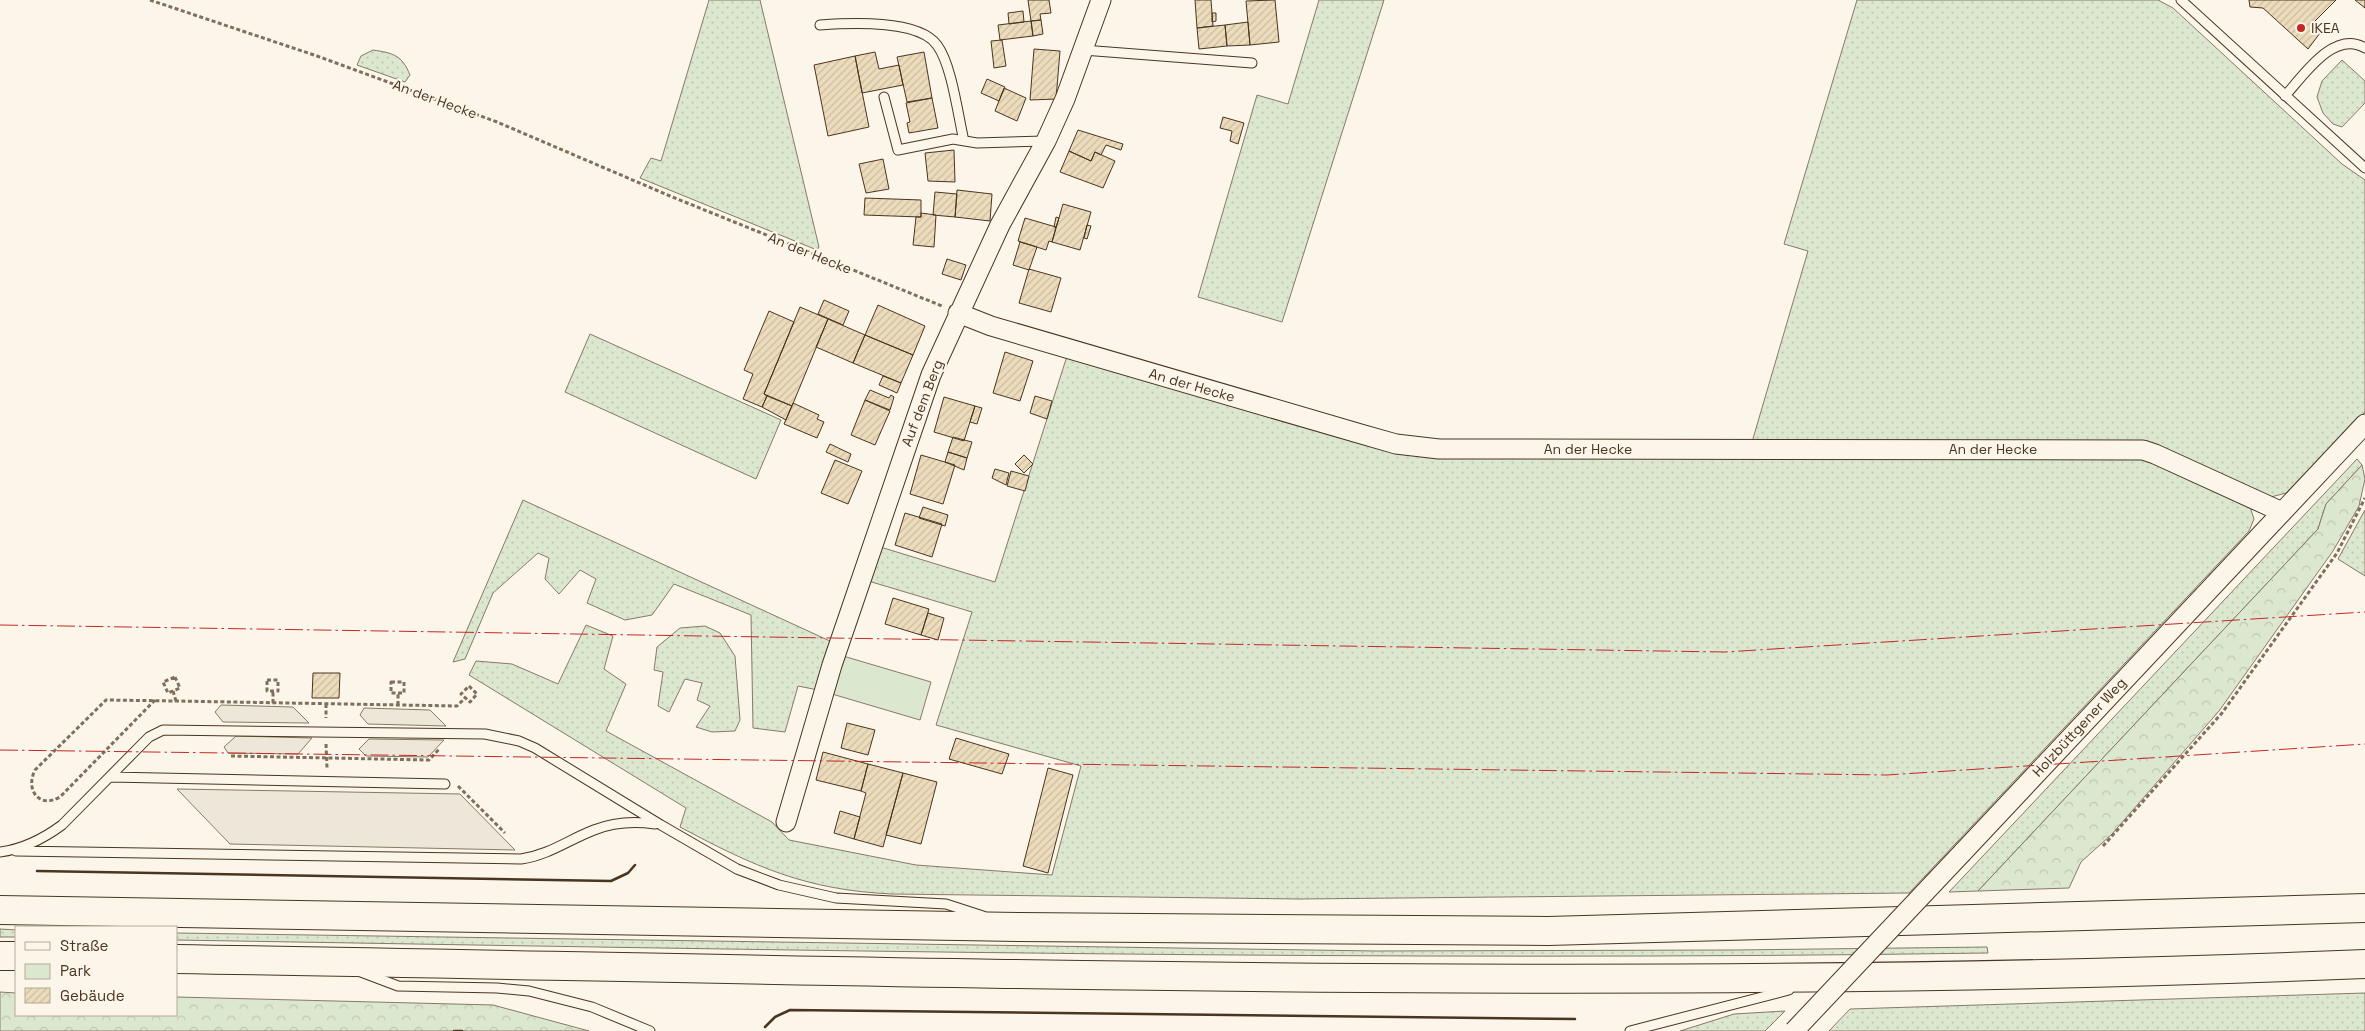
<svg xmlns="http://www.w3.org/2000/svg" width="2365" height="1031" font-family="'Space Grotesk',sans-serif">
	<defs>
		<pattern id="grass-dots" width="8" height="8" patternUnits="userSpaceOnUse" patternTransform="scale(1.25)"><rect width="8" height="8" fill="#dce7d0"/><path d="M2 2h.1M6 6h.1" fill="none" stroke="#bec7b2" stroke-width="1.8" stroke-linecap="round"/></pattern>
		<pattern id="forest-crowns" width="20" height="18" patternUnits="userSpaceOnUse" patternTransform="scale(1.25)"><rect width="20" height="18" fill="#dce7d0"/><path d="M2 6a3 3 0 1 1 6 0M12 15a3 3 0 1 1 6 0" fill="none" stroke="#bec7b2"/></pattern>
		<pattern id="building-hatch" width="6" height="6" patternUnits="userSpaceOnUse" patternTransform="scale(1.25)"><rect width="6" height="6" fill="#ecdcbc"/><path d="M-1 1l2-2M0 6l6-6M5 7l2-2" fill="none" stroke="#ccbda1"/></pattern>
	</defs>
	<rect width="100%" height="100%" fill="#fbf6e9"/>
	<!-- grass -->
	<path fill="url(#grass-dots)" stroke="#887966" d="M709 0H760L819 247 817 250 640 178 651 158 661 161Z
		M1319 0H1384L1282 322 1198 297 1257 95 1288 104Z
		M1857 0H2158L2173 8 2342 164 2365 180V412L2286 493 2271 497 2256 493 2164 450 1752 442 1808 251 1784 244Z
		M373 50C393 53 402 55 410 75L405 82 357 65 361 56Z
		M2342 60 2365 81V103L2342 127 2333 124 2323 113 2317 97 2322 81Z
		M590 334 781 420 756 479 565 392Z
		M1067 356 1400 453 2147 458 2250 507 2254 519 2249 531 1909 893 1300 899 892 894C806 890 755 867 680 827L686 808 469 675 476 661 512 664 558 684 586 625 613 636 604 669 626 684 606 731 772 822 789 840 916 865 1052 875 1081 766 936 725 972 612 865 580 877 546 995 582Z
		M2357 459 2362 465 2326 504 2318 529 1978 891 1949 892Z
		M523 500 832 642 818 690 798 686 785 732 753 728 751 615 674 584 652 615 625 620 587 603 596 579 580 570 559 594 545 579 549 558 538 553 493 593 465 659 453 662Z
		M2365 510V576L2338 559Z
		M705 626 720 633 735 656 740 720 735 731 712 732 696 727 710 706 697 700 702 683 685 679 669 712 658 706 663 672 654 670 657 647 680 628Z
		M0 929 16 930V937H0Z
		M176 933 1376 951 1736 950 1987 947 1988 953C1384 962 780 950 176 940Z
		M2365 993V1031H1829L1850 1009Z
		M1785 1011 1765 1031H1680L1734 1014Z"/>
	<!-- forest -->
	<path fill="url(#forest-crowns)" stroke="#887966" d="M2362 465 2365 479 2359 506 2333 551 2219 711 2112 834 2081 862 2069 888 1978 891 2318 529 2326 504Z
		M0 992 16 993V1015H176V997L493 1005 589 1031H0Z"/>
	<!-- park -->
	<path fill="#dce7d0" stroke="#887966" d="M843 656 931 682 920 720 832 694Z"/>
	<!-- parking -->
	<path fill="#ede7d9" stroke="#887966" d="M221 705 293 707 309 723 223 722 215 712Z
		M364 708 430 710 446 726 368 724 360 715Z
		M236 736 312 738 298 754 228 753 224 747Z
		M369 739 444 740 428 757 366 756 359 749Z
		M177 789 460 794 515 850 230 844Z"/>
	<!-- building -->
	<path fill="url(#building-hatch)" stroke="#4a3520" d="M1028 0H1049L1051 13 1040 14 1041 20 1031 21Z
		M1195 0H1211L1213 26 1197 28Z
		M1275 0 1279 42 1250 45 1246 1Z
		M2249 0H2336L2313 23 2320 33 2308 49 2263 8 2250 7Z
		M2355 0H2365V8Z
		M1023 11 1024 22 1009 24 1008 13Z
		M1212 13H1216V21L1212 22Z
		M1041 20 1043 34 1033 36 1031 21Z
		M1031 21 1033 36 1000 40 998 25Z
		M1248 22 1250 45 1227 46 1225 25Z
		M1225 25 1227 46 1199 49 1197 28Z
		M1002 40 1006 66 994 68 991 41Z
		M1034 49 1060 51 1056 99 1030 100Z
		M875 52 879 69 899 65 903 85 862 93 855 56Z
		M924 52 932 98 907 102 897 57Z
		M855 56 869 127 828 136 814 65Z
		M987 79 1005 87 999 101 981 93Z
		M1004 88 1026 98 1017 121 995 111Z
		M932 98 938 128 909 133 907 123 910 122 906 103Z
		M1223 117 1244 123 1238 144 1230 141 1232 131 1220 128Z
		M1078 130 1123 144 1121 150 1106 145 1101 155 1095 152 1091 161 1069 151Z
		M954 150 955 182 928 181 925 153Z
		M1069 151 1091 161 1095 152 1115 161 1103 188 1060 172Z
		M883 159 889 189 866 193 859 164Z
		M957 190 992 194 990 221 955 217Z
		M935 192 957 194 955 217 933 215Z
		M865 198 921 200V217L864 215Z
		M1063 204 1091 212 1080 250 1052 242Z
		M921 213 936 215 934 247 913 245 916 217H921Z
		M1056 217 1059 218 1056 227H1054Z
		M1025 218 1056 227 1052 242 1049 241 1046 250 1018 241Z
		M1087 225 1091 226 1087 239 1084 238Z
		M1020 242 1037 247 1029 270 1013 265Z
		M947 259 966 265 961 280 942 274Z
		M1029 269 1061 278 1051 312 1019 303Z
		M824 300 849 311 843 325 818 314Z
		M878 305 925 326 913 355 865 335Z
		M800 307 828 319 792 406 764 394Z
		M769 311 794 322 764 394 767 396 762 407 743 399 753 374 744 370Z
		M828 319 865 335 853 363 816 347Z
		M865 335 913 355 901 383 853 363Z
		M1005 352 1033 361 1020 401 993 393Z
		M883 376 901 383 897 393 879 385Z
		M870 390 889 398 891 395 894 397 890 410 865 400Z
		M767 396 792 406 786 420 762 407Z
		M1035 396 1052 401 1047 419 1030 413Z
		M944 397 975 406 964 441 934 432Z
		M865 400 890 411 875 445 851 435Z
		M793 403 819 415 817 419 824 422 817 438 784 424Z
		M975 406 982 408 977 424 970 422Z
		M953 437 972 442 967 458 948 452Z
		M830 444 851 454 848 462 826 452Z
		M948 452 967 458 964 470 945 462Z
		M921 455 955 465 943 504 910 494Z
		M1024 455 1033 464 1024 473 1015 464Z
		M835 460 862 471 848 504 821 493Z
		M995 469 1009 473 1006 485 992 478Z
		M1011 471 1029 476 1025 491 1007 486Z
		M923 507 948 515 945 526 919 518Z
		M905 513 942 524 932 557 895 545Z
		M893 598 929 609 921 635 885 624Z
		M928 613 944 618 938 640 921 635Z
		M313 673H340L339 698H312Z
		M847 723 875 730 868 755 841 748Z
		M956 738 1009 754 1002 774 949 759Z
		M823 752 868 764 861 791 816 780Z
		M868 764 903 773 883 847 854 839 866 793 861 791Z
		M1048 768 1073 775 1048 873 1023 866Z
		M903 773 937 782 921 844 886 835Z
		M840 811 860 817 854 839 834 833Z"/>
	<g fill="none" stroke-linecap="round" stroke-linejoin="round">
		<!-- lane casing -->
		<g stroke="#4a3520" stroke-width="11">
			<path id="lane" d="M2181 0 2365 168
				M820 25C849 23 918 19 937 45 952 65 958 116 964 141
				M1083 50 1252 63
				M2285 96C2303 76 2334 29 2365 48
				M884 97 898 150 953 139 977 143 1045 141
				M110 777 445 784
				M16 851 521 859C549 855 568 840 594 830 614 822 634 821 655 824
				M0 852C24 849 43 839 62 825L149 737 163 730 485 734 519 741 535 748 661 825 737 869 779 885 836 898 946 904 983 916
				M361 972 398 986 497 988 529 991 592 1007 650 1031
				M1630 1031 1789 990"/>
		</g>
		<!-- street casing -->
		<g stroke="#4a3520" stroke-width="21">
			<path id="street" d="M958 313 991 326 1361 434 1396 444 1439 449 2143 450 2155 454 2282 512
				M786 822 832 665 931 375 1000 225 1046 141 1065 99 1101 0
				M1962 853 2365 424"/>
		</g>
		<!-- highway casing -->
		<g stroke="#4a3520" stroke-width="30">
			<path id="highway" d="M0 910 1019 927 1548 931 2365 908
				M0 956H16
				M176 959C905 971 1636 994 2365 964"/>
		</g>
		<!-- path -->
		<path stroke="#7f6f5c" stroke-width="3" stroke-dasharray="4 2.5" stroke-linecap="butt" d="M150 0 317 56 497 122 670 196 942 306
			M175 677 180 688 168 693 163 682Z
			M267 680H278V691H267Z
			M391 682H404V693H391Z
			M469 686 477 694 470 702 461 694Z
			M173 691 176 701
			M155 700 60 797C39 809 25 790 35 770L106 700 176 701 457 706 465 698
			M273 703V691
			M326 704V718
			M398 705V693
			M326 744 327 768
			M231 756 429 760 440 748
			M458 786 505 833
			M2103 846 2222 713 2337 553 2365 498"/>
		<!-- lane -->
		<use href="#lane" stroke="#fbf6e9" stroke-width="9"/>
		<!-- street -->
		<use href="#street" stroke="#fbf6e9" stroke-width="19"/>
		<!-- highway -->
		<use href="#highway" stroke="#fbf6e9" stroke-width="28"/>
		<!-- street-bridge casing -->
		<g stroke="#4a3520" stroke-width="21" stroke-linecap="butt">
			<path id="street-bridge" d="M1794 1031 1962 853"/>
		</g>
		<!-- street-bridge -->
		<use href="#street-bridge" stroke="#fbf6e9" stroke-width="19"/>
		<!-- wall -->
		<path stroke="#4a3520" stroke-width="2.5" d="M37 871 611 881 628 873 635 865
			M765 1027 775 1017 790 1010 1575 1019
			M454 1031H462"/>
		<!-- power -->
		<path stroke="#c62828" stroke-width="1" stroke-dasharray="18 4 2.5 4" stroke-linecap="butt" d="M0 625 1725 652 2365 612
			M0 750 1887 775 2365 744"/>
	</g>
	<!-- markers -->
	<circle fill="#c62828" stroke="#fbf6e9" stroke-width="2" cx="2301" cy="28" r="5"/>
	<g text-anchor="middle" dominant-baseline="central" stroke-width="4" stroke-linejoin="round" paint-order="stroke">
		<!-- poi labels -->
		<g font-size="14" fill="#4a3520" stroke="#fbf6e9" text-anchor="start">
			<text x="2311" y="28">IKEA</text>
		</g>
		<!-- street labels -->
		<g font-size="14" fill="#4a3520" stroke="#fbf6e9">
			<text transform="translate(435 99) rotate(20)">An der Hecke</text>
			<text transform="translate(810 253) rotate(22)">An der Hecke</text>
			<text transform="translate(1192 385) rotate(16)">An der Hecke</text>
			<text transform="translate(922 403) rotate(-69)">Auf dem Berg</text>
			<text x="1588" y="449">An der Hecke</text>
			<text x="1993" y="449">An der Hecke</text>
			<text transform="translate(2079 727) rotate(-47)">Holzbüttgener Weg</text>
		</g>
	</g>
	<!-- legend -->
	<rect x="15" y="926" width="162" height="90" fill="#fbf6e9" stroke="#b4a999"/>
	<rect x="25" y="942" width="25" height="8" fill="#fbf6e9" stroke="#b4a999"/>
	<text x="60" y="951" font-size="15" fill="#4a3520">Straße</text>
	<rect x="25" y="964" width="25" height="15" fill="#dce7d0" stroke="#b4a999"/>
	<text x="60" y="976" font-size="15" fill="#4a3520">Park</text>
	<rect x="25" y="988" width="25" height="15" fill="url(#building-hatch)" stroke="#b4a999"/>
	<text x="60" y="1001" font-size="15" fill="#4a3520">Gebäude</text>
</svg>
